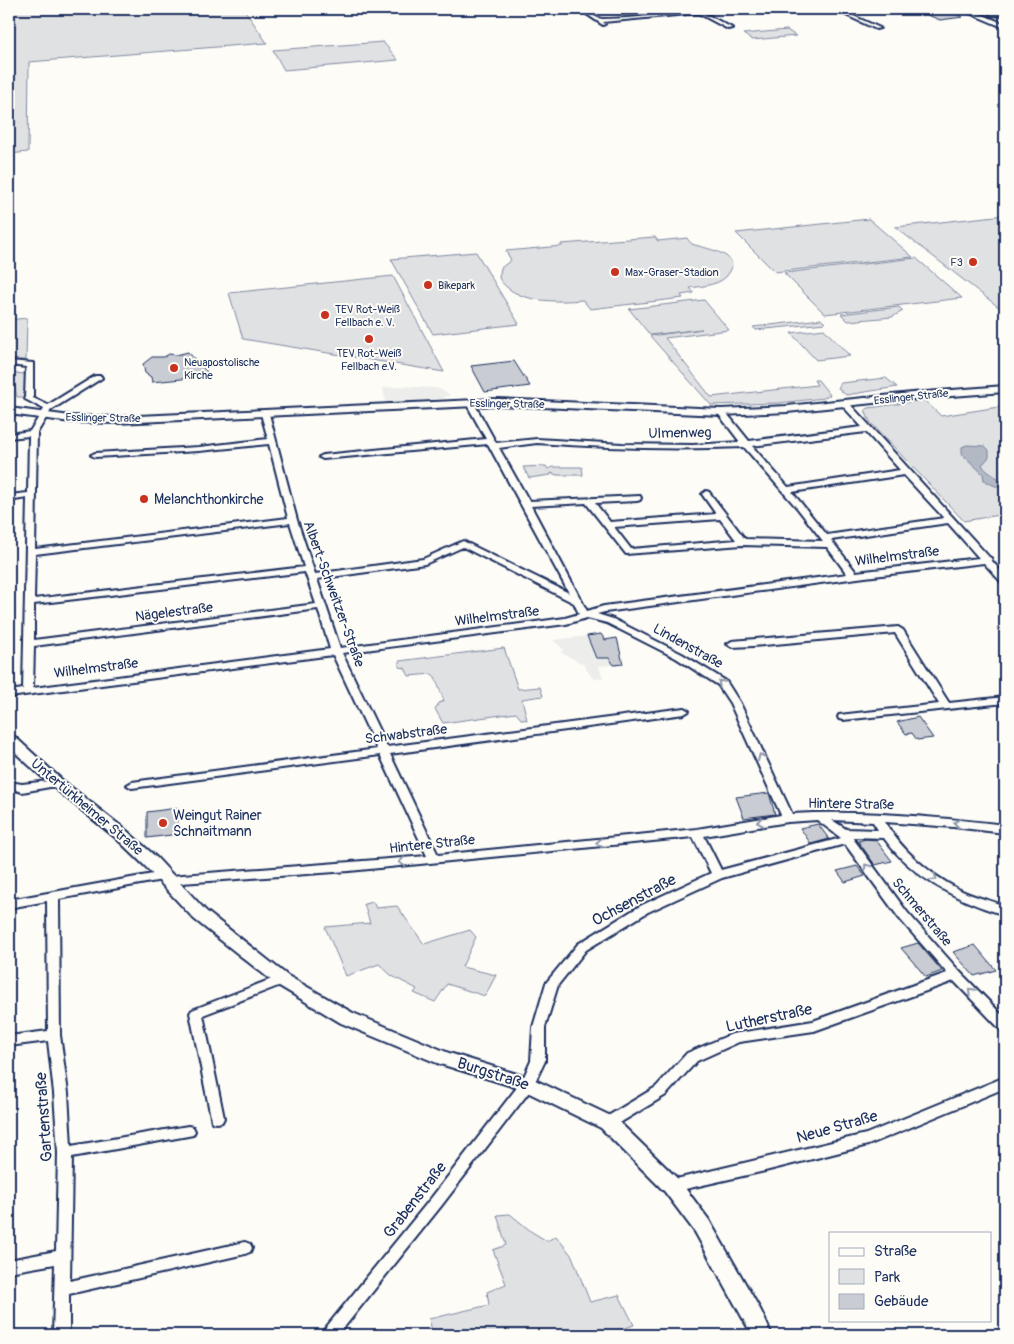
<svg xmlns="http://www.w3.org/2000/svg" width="1014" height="1344" font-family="Pangolin,sans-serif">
	<rect width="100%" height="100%" fill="#fdfcf7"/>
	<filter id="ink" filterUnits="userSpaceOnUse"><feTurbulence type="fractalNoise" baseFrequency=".02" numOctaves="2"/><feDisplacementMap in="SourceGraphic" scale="10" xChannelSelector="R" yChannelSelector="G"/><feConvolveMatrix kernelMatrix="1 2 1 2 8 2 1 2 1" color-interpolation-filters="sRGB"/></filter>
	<g filter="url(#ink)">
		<!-- built -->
		<path fill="#edeeec" d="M402 386 437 388 448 393 450 396 444 397 445 399 386 403 383 388Z
			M587 636 596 658H609L614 665 599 666 603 678 593 679 583 664 560 652 564 650 553 640Z"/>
		<!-- green -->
		<path fill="#e0e1e3" stroke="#7e88a0" d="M9 9H244L267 43 29 62 28 152 9 154Z
			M787 30 796 36 752 40 743 34Z
			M383 42 398 60 284 70 273 50Z
			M1005 215V312L895 227Z
			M869 219 913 257 775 272 736 233Z
			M655 237 658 241 687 238C688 240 691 243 692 244 702 248 743 253 729 273 722 285 703 286 690 288L694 293 681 295 683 298 590 309 583 300C558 302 514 304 499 278L501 268 511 260 506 251 562 246 561 244Z
			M476 252 519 324 433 334 391 259Z
			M916 258 962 298 825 314 784 273Z
			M393 276 444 372 243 339 229 293Z
			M704 300 729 330 665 338 711 397 817 385 814 380H818L830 395 824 398 779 403 711 405 650 336 702 329 650 335 629 309Z
			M899 307 903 311 892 317 848 321 841 314Z
			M27 318 26 360H9V320Z
			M821 319 825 323 756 330 753 327Z
			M824 329 850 356 816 360 791 333Z
			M9 364 13 368 10 373 28 374 26 397H17L13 381H9Z
			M886 378 897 387 846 395 838 388 841 383Z
			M924 400 941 416 1005 406V419L998 420 1005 427V514L964 521 870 422 865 410 869 408Z
			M546 466 548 469 553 467H582L583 475H557L551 473V475L529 478 523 467Z
			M504 648 518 689 540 687 543 696 522 699 527 720 521 719 516 713 443 723 435 709 439 703 444 701 435 677 432 674 409 676 405 668 399 667V661Z
			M373 902 376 908 397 906 424 944 470 930 476 937 462 967 496 975 485 996 447 984 435 1002 414 993 417 989 392 976 379 964 346 976 325 927 370 923 364 904Z
			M510 1214 532 1232 547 1241 556 1236 572 1256 590 1302 619 1295 634 1325 608 1334 609 1335H446L444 1333 433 1335 429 1319 489 1305 487 1292 506 1284 493 1250 506 1245 497 1215Z"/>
		<!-- water -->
		<path fill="#b3b8c5" stroke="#76819c" d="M967 445 985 446 989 450V457L982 465C988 475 998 475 1004 485 997 489 991 484 984 480L983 474 962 454V447Z"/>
		<!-- building -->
		<path fill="#c9ccd3" stroke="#1b2f5e" d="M913 9H943L963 17 940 20Z
			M188 352 211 376 152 382 151 377 145 373 143 364 152 357H164L169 354 176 355Z
			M514 361 530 386 485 392 471 366Z
			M601 634 605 640 617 638 623 664 614 665 609 658H596L587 636Z
			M918 717 933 738 917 740 912 733 906 734 897 722Z
			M769 793 775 814 744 818 736 797Z
			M178 808 179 834 147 838V812Z
			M818 824 829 839 811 844 800 828Z
			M866 839 876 840 892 861 875 865 858 841Z
			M857 866 865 876 845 882 837 871Z
			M918 943 942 971 926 977 901 948Z
			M975 945 996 970 974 976 953 952Z"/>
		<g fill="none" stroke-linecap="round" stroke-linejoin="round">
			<!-- street casing -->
			<g stroke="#1b2f5e" stroke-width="4">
				<path id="street" d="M579 9C588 9 594 19 603 19 645 19 687 9 729 9L727 10 704 13 732 28 728 29 698 13 603 22 605 24 603 25Z
					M833 9H838L880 28 876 29Z
					M992 13 1005 14V16L990 15Z
					M9 361 33 363V398L48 405 95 376H101L102 378 51 410 37 433 35 549 288 518 269 444 199 451 95 457 91 455 95 453 199 447 268 439 261 414 265 412 269 414 297 520 315 574 423 559 463 541 569 593 488 444 323 459 319 457 323 455 486 439 466 403 470 401 474 403 496 443 537 439 622 444 693 445 740 442 717 412 721 410H724L749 441 862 427 841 404 842 402H848L989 557 991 558 992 561 1005 576V584L1002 583 984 563 865 577 605 612 597 614 613 619 682 654 726 681 740 703 792 814C862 810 935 817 1005 825V833L953 827 885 822C901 850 930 874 958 889 973 897 990 900 1005 906V915C958 901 913 879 884 838L852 837 907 912 960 972 1005 1018V1031L1000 1029 954 981 814 1031 739 1042 697 1061 666 1095 613 1127 608 1128 603 1127 601 1123 603 1119 656 1087 687 1053 732 1034 813 1021 947 973 899 918 845 844 722 878 648 912 586 950 558 985 545 1027V1061L532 1088 442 1205 338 1335H321L324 1330 432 1197 522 1081 531 1061 533 1027 546 983 578 944 640 906 711 873 693 837 349 871 168 884 164 883 162 880 59 899 60 1035 68 1093 71 1146 188 1126 193 1127 195 1131 193 1135 188 1136 72 1157 70 1281 245 1242 250 1244 252 1248 250 1252 245 1254 69 1294V1335H53L55 1264 9 1272V1260L56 1251 58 1153 54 1093 48 1041 9 1046V1036L48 1031 47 901 9 908V900L164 872 168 873 170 876 427 856 380 755 132 788 127 785 132 782 377 749 333 655 9 697V691L23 689 27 498 9 501V495L28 493 29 436 9 438V434L30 431 44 409 25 399 26 367 9 365ZM866 432 900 470 788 487 752 446ZM537 443C606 448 675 450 744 447L798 509 823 541 745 539 709 492 706 491 702 494 716 514 610 522 595 503 637 501 640 500 641 498 640 496 529 501 499 448ZM904 475 944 518 827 535 792 492ZM586 503 626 554 742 545 827 547 847 574 604 606 587 611 531 506ZM720 519 736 540 631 549 614 527ZM290 523 304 567 34 599 35 554ZM948 523 979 558 856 572 831 540ZM463 547 574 603 579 614 565 618 340 648 317 579 425 564ZM305 572 316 604 34 640V604ZM318 609 330 649 33 688 34 646ZM587 618 607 623 676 658 718 685 730 703 781 815 697 829 438 855 390 754 684 714 689 711 684 708 387 747 342 653 566 624ZM817 820 841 838 721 870 704 836 788 822ZM832 820 873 822 878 830 846 829Z
					M898 627 903 630 949 703 1005 697V703L843 720 839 719 838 717 839 715 939 704 895 633 753 646 732 647 727 644 732 641Z
					M57 780 61 781 62 783 61 785 22 792 9 788V782L22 784Z
					M282 975 286 977 288 980 286 983 203 1015 224 1118 222 1122 217 1123 212 1122 190 1013 192 1010Z
					M1005 1077V1088L868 1145 765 1171 672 1192 667 1190 665 1186 667 1182 672 1180 866 1134Z"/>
			</g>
			<!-- secondary casing -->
			<g stroke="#1b2f5e" stroke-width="4">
				<path id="secondary" d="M960 9H968L1005 24V28Z
					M1005 386V392L912 399 787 412 721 415 497 405 117 423 71 422 9 414V408L71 416 117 417 497 399 721 409 787 406 912 393Z
					M9 735 14 736 62 780 127 831 157 858 206 911 288 976 353 1013 449 1053 533 1079 615 1118 679 1180 709 1220 761 1311 772 1335H752L695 1232 665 1192 601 1128 521 1089 437 1063 341 1023 276 984 194 919 145 866 117 839 52 786 9 747Z"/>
			</g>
			<!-- street -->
			<use href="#street" fill="#fdfcf7" fill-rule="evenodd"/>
			<!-- secondary -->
			<use href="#secondary" fill="#fdfcf7" fill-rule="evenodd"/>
			<!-- tram -->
			<path stroke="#1b2f5e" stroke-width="1" d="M970 9 1005 23"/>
		</g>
		<!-- one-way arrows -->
		<defs><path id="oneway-chevron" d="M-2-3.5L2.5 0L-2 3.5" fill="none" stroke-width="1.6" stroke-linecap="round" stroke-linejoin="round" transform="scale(1.25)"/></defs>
		<g stroke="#8c96aa">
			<use href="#oneway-chevron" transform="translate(721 683) rotate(-135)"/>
			<use href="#oneway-chevron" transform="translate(761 757) rotate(-115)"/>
			<use href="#oneway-chevron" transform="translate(760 822) rotate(171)"/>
			<use href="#oneway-chevron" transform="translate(957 823) rotate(-174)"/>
			<use href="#oneway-chevron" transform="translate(599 843) rotate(175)"/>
			<use href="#oneway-chevron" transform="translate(402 862) rotate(174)"/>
			<use href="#oneway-chevron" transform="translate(867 867) rotate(-127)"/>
			<use href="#oneway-chevron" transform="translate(934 878) rotate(35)"/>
			<use href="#oneway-chevron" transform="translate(971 991) rotate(-134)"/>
		</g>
	</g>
	<!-- markers -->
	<g fill="#c8321e" stroke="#fdfcf7" stroke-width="2">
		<circle cx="973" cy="262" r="5"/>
		<circle cx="615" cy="272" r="5"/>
		<circle cx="428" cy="285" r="5"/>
		<circle cx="325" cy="315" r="5"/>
		<circle cx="369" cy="339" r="5"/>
		<circle cx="174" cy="368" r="5"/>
		<circle cx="144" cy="499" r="5"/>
		<circle cx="163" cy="823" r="5"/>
	</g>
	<g text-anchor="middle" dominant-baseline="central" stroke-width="4" stroke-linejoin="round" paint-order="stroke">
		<!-- far-poi labels -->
		<g font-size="11" fill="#1b2f5e" stroke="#fdfcf7" text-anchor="start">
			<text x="963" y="262" text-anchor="end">F3</text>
			<text x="625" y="272">Max-Graser-Stadion</text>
			<text x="438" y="285">Bikepark</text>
			<text x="335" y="309">TEV Rot-Weiß<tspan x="335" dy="13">Fellbach e. V.</tspan></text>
			<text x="369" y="353" text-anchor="middle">TEV Rot-Weiß<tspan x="369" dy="13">Fellbach e.V.</tspan></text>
			<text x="184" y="362">Neuapostolische<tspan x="184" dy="13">Kirche</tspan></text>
		</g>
		<!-- far-street labels -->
		<g font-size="11" fill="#1b2f5e" stroke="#fdfcf7">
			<text transform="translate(911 397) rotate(-6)">Esslinger Straße</text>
			<text transform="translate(507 404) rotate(1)">Esslinger Straße</text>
			<text transform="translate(103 418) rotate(1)">Esslinger Straße</text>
		</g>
		<!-- street labels -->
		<g font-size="14" fill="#1b2f5e" stroke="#fdfcf7">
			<text transform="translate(680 433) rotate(-1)">Ulmenweg</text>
			<text transform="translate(897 556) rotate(-7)">Wilhelmstraße</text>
			<text transform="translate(334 594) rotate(70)">Albert-Schweitzer-Straße</text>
			<text transform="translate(174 612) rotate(-7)">Nägelestraße</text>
			<text transform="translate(497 616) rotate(-7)">Wilhelmstraße</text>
			<text transform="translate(688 646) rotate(29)">Lindenstraße</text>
			<text transform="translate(96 668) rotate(-7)">Wilhelmstraße</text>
			<text transform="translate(406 734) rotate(-7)">Schwabstraße</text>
			<text transform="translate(851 804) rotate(1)">Hintere Straße</text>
			<text transform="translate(87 807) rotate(40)">Untertürkheimer Straße</text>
			<text transform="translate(432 844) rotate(-6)">Hintere Straße</text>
			<text transform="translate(922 912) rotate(50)">Schmerstraße</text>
		</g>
		<!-- poi labels -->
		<g font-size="14" fill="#1b2f5e" stroke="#fdfcf7" text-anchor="start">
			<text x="154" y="499">Melanchthonkirche</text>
			<text x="173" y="815">Weingut Rainer<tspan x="173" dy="16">Schnaitmann</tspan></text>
		</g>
		<!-- near-street labels -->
		<g font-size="16" fill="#1b2f5e" stroke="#fdfcf7">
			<text transform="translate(634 900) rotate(-28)">Ochsenstraße</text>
			<text transform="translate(769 1018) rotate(-12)">Lutherstraße</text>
			<text transform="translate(493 1074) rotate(18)">Burgstraße</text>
			<text transform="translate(44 1117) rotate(-94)">Gartenstraße</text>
			<text transform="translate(837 1127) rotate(-16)">Neue Straße</text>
			<text transform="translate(415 1200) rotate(-52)">Grabenstraße</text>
		</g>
	</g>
	<!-- margin -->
	<rect width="1014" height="1344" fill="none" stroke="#fdfcf7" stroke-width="30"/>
	<rect x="15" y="15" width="984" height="1314" fill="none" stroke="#1b2f5e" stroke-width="2" filter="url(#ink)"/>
	<!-- legend -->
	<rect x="829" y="1232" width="162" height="90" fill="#fdfcf7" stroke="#a3aaba"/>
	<rect x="839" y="1248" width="25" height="8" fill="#fdfcf7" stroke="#a3aaba"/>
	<text x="874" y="1256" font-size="15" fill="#1b2f5e">Straße</text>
	<rect x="839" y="1269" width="25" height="15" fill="#e0e1e3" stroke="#a3aaba"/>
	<text x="874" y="1282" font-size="15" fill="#1b2f5e">Park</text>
	<rect x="839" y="1294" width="25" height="15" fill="#c9ccd3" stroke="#a3aaba"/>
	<text x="874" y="1306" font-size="15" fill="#1b2f5e">Gebäude</text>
</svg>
